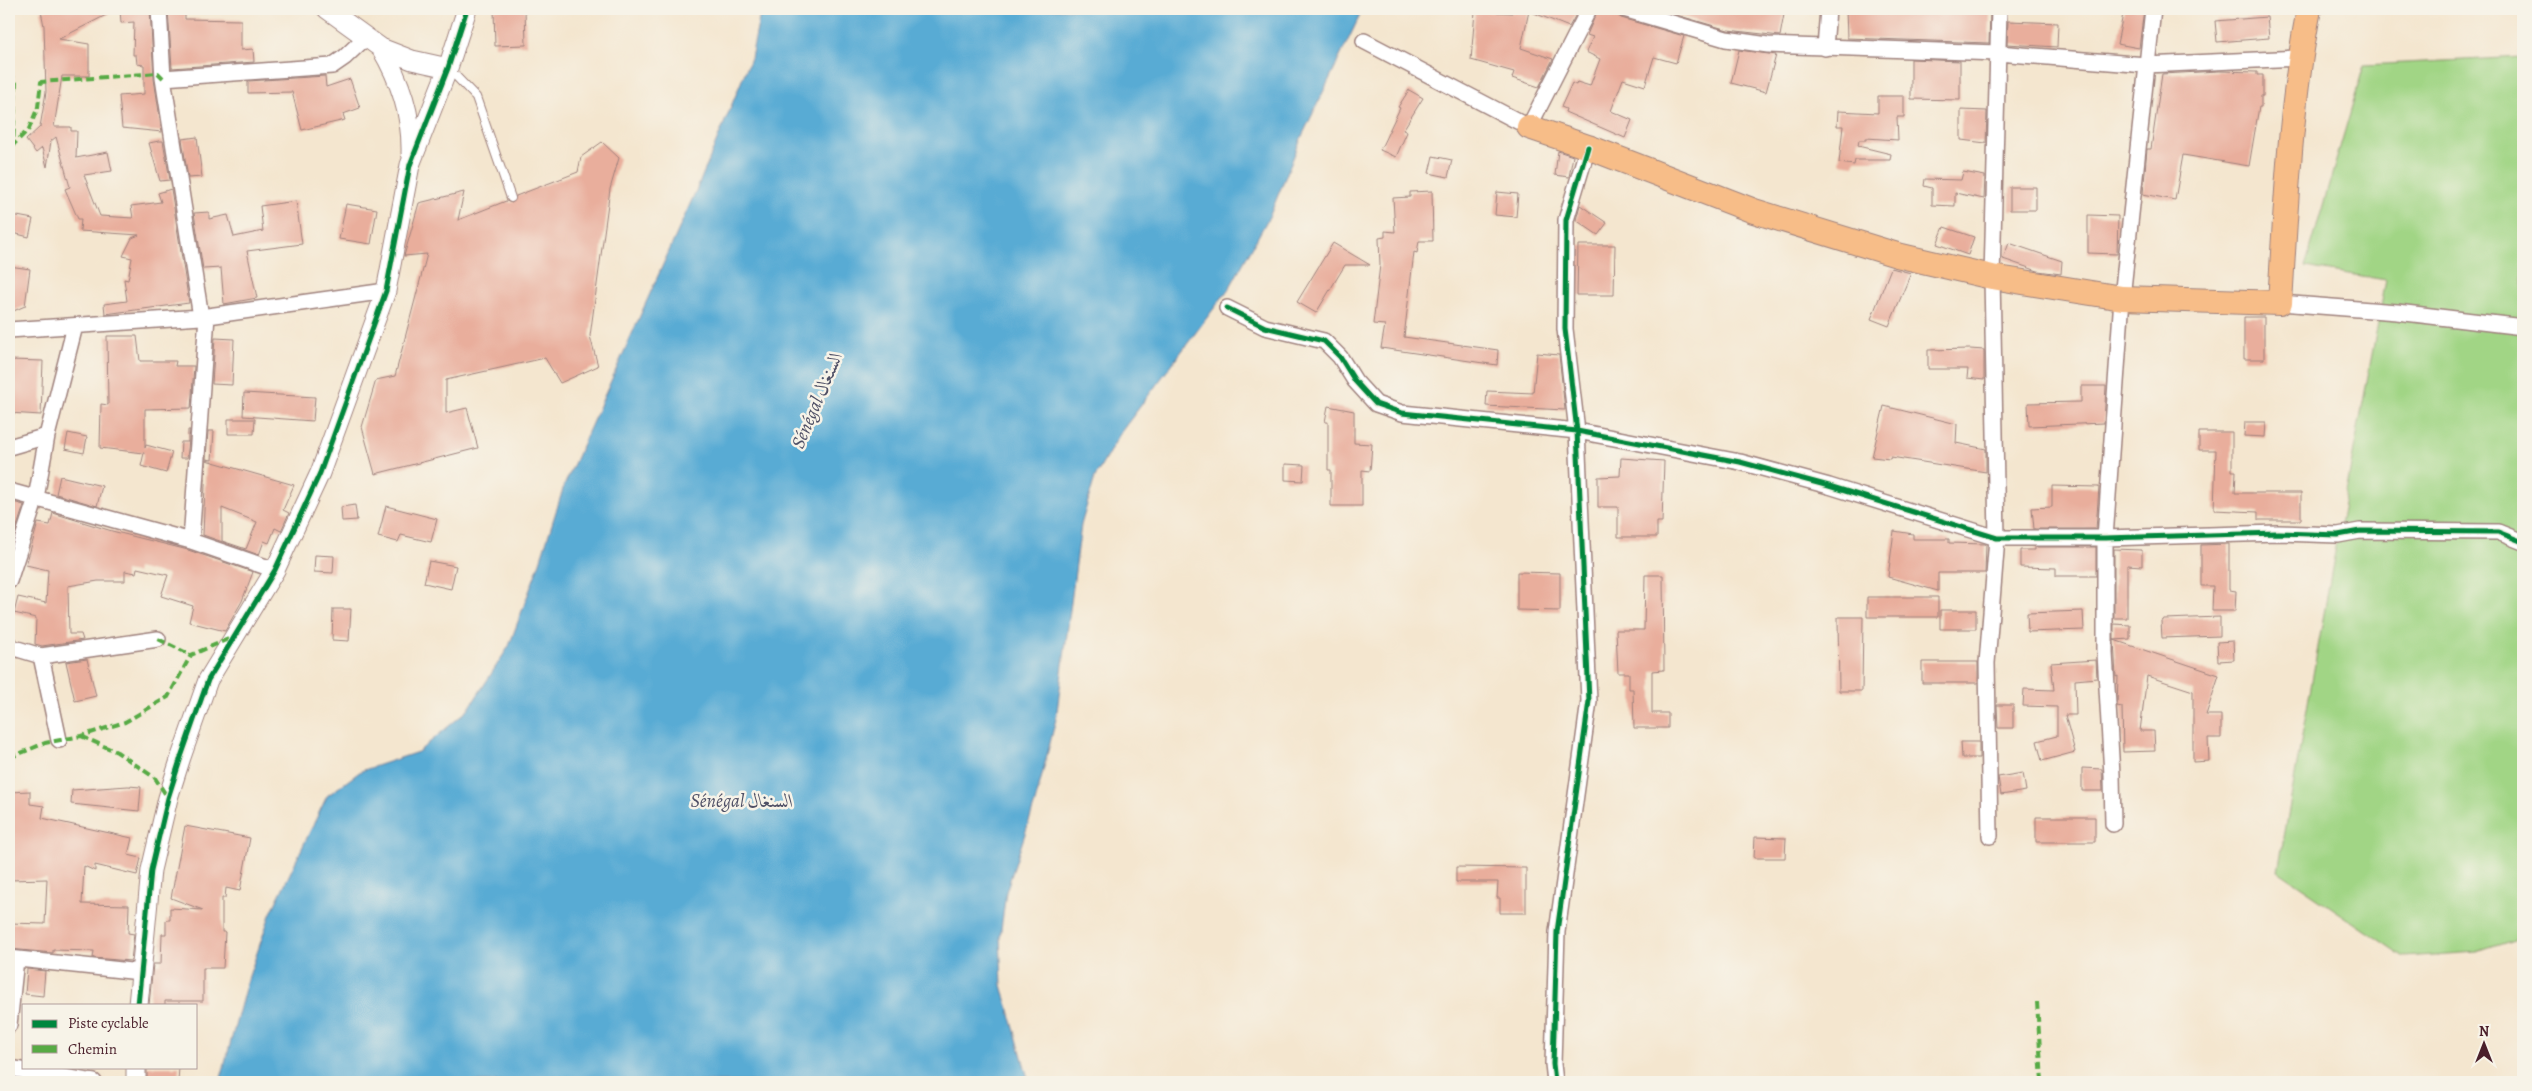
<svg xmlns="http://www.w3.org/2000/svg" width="2532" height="1091" font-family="Alegreya,Amiri,serif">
	<rect width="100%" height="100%" fill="#f7f3e8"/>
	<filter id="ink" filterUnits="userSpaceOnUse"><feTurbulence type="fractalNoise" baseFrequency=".02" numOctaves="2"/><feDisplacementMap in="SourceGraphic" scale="10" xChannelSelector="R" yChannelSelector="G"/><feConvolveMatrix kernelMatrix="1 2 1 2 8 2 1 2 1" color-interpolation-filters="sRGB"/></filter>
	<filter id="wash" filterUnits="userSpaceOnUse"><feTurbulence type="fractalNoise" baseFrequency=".0096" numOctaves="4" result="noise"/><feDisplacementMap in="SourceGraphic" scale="20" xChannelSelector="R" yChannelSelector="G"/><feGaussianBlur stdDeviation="1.12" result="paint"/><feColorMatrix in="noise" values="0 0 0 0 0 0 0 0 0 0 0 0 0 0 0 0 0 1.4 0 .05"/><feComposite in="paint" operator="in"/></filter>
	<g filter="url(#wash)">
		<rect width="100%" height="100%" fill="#f4e6cf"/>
		<!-- green -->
		<path fill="#a1d585" stroke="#767a58" d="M2523 57V937L2477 952 2404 957 2278 871 2338 535 2386 280 2305 267 2364 65Z"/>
		<!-- water -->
		<path fill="#58abd4" stroke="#516580" d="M761 9H1363L1302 136 1270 215 1230 287 1121 432 1095 477 1081 525 1056 719 1035 803 1006 892 1000 937 1002 985 1029 1082H220L246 985 270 915 327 796 361 771 418 752 468 710 509 646 540 562 564 486 699 184 751 58Z"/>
		<g id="blocks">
			<!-- building -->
			<path fill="#e9ae9c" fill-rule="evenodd" d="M49 9H118L59 39 89 44V76H62L54 127H71V131H77L76 158 108 152 112 171 84 175 100 216 133 218 131 206 161 202 158 193 171 189 189 303 105 314 104 304 127 301 124 279 128 280 132 258 123 256 132 238 139 235 80 231 81 219H78L65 189 70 187 56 137 51 141 47 167 42 148 36 153 26 140 40 127 46 92 44 26 41 11Z
				M120 9H150L154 79 162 132 122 128 119 96 144 94V65L137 64 136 55H133L134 22 121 23Z
				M168 9H185V19L241 20V50L253 49 254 62 172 68Z
				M494 9H525L526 45 495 46Z
				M1513 9H1579L1569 27 1529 11 1521 48 1553 59 1539 87 1512 78 1514 72 1471 60 1475 11 1512 13Z
				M1598 9H1615L1617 15 1621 18 1684 36 1676 63 1654 57 1645 86 1623 79 1611 111 1632 120 1625 138 1565 112 1566 109 1561 107 1572 83 1576 85 1577 82 1590 86 1600 59 1586 52 1593 37 1587 35Z
				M1656 9H1785L1780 36 1728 30Z
				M1846 9 1990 11 1989 43 1847 38Z
				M2124 9H2144L2139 48 2117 44Z
				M2267 17 2269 38 2217 42 2215 21Z
				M2008 21 2058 23 2057 47 2007 44Z
				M1739 50 1776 55 1766 92 1731 83Z
				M1911 59 1960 61V100L1911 99Z
				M2219 71 2257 72V75H2263V96H2261V107H2259L2249 166 2183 155 2175 200 2143 194 2147 149H2151L2162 74Z
				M325 76 326 87 350 79 360 108 343 114 345 120 302 130 292 92 248 93V81Z
				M1409 90 1423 98 1403 130 1407 132 1396 157 1380 150 1400 108 1398 107Z
				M1878 96H1904V117H1897L1898 140 1866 138V140H1859L1858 146 1891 154 1890 160H1855L1854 165 1839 163 1843 126H1837L1838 111 1878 113Z
				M1961 110 1987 111 1986 143 1961 140Z
				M197 137 202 177 188 178 182 139Z
				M159 141H163L170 180 160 181 149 143Z
				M602 142 619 158 610 189 590 336 598 366 560 383 545 358 446 380V413L467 408 478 448 375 474 362 427 376 380 395 376 427 254 404 256 419 203 464 192 458 220 506 201 512 203 516 196 578 172 581 157Z
				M1558 151 1573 156 1569 177 1555 175Z
				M1433 156 1452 160 1448 177 1429 173Z
				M1963 172 1985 176 1984 199 1955 193V206L1932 205V188L1924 186 1925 179 1961 180Z
				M2010 187H2036V210H2010Z
				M1432 191 1433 241H1419L1417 253 1414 252 1404 337 1498 350 1497 365 1381 348 1385 325 1373 324 1380 265 1379 238 1385 237V231L1395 232 1393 198 1410 197V192Z
				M1497 192 1518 194 1516 217 1495 215Z
				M296 201 302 244 247 251 257 298 224 304 221 268 203 269 194 213 209 212V219L228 215 234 237 263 231 260 206Z
				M346 204 377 209 371 244 339 239Z
				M1580 205 1607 223 1598 235 1576 220Z
				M12 215 33 219 29 237 9 232Z
				M2088 215 2118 216 2117 254 2088 253Z
				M1944 227 1974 237 1968 255 1937 244Z
				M1333 243 1370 265H1345L1316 313 1297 302Z
				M2009 243 2062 261 2061 274 2038 271 2003 259Z
				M1578 245H1615L1614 295H1577Z
				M9 266 30 269 25 306 9 313Z
				M1891 268 1911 273 1889 326 1871 319Z
				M2244 317H2264V359H2244Z
				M107 336H137L140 361H176L175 366H194L191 408 145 409V448L146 445 172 452 166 473 141 466 144 453 100 448 101 404 108 405Z
				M215 338 234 339 232 385 212 384Z
				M1970 349 1984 350V380L1967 378 1968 369H1928V350Z
				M1537 353 1559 355 1565 410 1486 406 1487 391 1533 393Z
				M9 360 43 361 41 415 9 413Z
				M2081 386H2106L2104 423 2029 426 2028 403 2081 402Z
				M244 393 315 397 313 421 243 416Z
				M1328 406 1354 411V443L1372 444 1370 471 1362 470V506H1331V470H1328V422H1325Z
				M1884 406 1957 424 1956 443 1986 449V472L1891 457 1890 459 1872 457Z
				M228 419H255L254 434H228Z
				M2245 422H2266L2265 437 2244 436Z
				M188 430H190L187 458H180L181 442H188Z
				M208 431H214L212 460 206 459Z
				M2199 432H2232V471H2236L2235 493H2301V520H2258V512L2214 510 2216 450H2199Z
				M68 433 87 437 84 453 65 449Z
				M1621 458 1664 461 1662 522H1657V537H1618V507H1598V477L1620 476Z
				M206 460 294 485 283 510 289 513 281 531 275 528 269 543 264 541 259 555 203 535ZM222 508 257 522 246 549 222 541Z
				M1285 464 1304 465 1303 481 1285 480Z
				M60 476 102 486 97 506 56 494Z
				M2052 486 2099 487 2096 529H2034L2032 508 2052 507Z
				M9 501 24 505 11 545 9 544Z
				M355 505 357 520 342 521 341 507Z
				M386 506 437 519 431 542 401 535 398 542 378 537Z
				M53 513 112 531 188 550 253 572 242 601 225 631 189 622 193 606 161 596 168 575 137 568 136 573 125 571V581H98L68 586 69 634H81L83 640 42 646 35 644 36 618 14 613 18 597 46 603 48 570 26 565 38 523 50 525Z
				M1894 531 1913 534V539H1949V543L1986 544 1985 573H1938V591L1888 577Z
				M2229 544V590L2236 591 2235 611H2212L2213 586H2201V545Z
				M2035 547H2096V576H2056V568L2020 567V550H2035Z
				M2114 549 2142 550V566L2127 565V618H2114Z
				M315 555 334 556 333 573 314 572Z
				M429 561 456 566 451 589 424 583Z
				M1517 572 1560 573V611L1517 610Z
				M1645 575H1663L1664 670 1652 671V713H1668V728H1634L1633 689H1629V673H1618L1616 630H1644Z
				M1867 597H1938V617H1867Z
				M333 609H351L349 641 332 640Z
				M1940 610H1976V629H1940Z
				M2083 611 2084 630 2028 632 2027 613Z
				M1838 617H1863L1862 691H1839Z
				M2220 617V636L2162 638 2161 621 2164 619Z
				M2114 624 2130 625V639L2114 640Z
				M2114 640 2219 675 2206 715H2221V738H2208L2209 761 2193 762V691L2147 676 2140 731H2154L2155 751 2123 752 2122 707 2117 706 2118 676 2116 677Z
				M2233 641 2234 660 2218 661 2217 642Z
				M87 659 96 696 75 701 66 662Z
				M2096 660 2097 678 2075 680 2076 715H2065L2075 752 2042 761 2037 741 2057 736V707L2023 706 2024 689 2054 690 2051 663Z
				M1922 662H1978V683H1922Z
				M1997 705H2013V728H1998Z
				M1961 742H1979V758H1962Z
				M2082 768 2102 769 2103 791H2082Z
				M2023 773 2026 791 2001 795 1998 777Z
				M128 786 141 787 139 811 71 804 72 790Z
				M30 791V804L44 806 42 818 132 838 128 855 141 858 137 875 95 865V871L84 866 82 904 129 905 128 933 134 934 131 961 93 958 94 951 53 950V953L9 949V923L45 924 47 879 9 880V792Z
				M2036 817H2095V842H2036Z
				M185 826 250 838 240 891 226 888 225 898H222V932H225L223 968H203V1001H165V1005H149L153 964H161L162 934H166V920H170V908L203 910 171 898Z
				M1755 837 1786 838 1785 858H1754Z
				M1456 867 1526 868V913H1500V898H1497L1498 882H1456Z
				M27 969 45 971 43 996 25 994Z
				M147 1067H179L178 1082H147Z"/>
		</g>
	</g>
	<g filter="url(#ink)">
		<use href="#blocks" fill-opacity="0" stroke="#9f827d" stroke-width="1"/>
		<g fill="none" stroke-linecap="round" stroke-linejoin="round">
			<!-- service casing -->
			<g stroke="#9f827d" stroke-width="10">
				<path id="service" d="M449 69 476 97 511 198"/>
			</g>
			<!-- minor casing -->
			<g stroke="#9f827d" stroke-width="18">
				<path id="minor" d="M159 9 163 78 201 317
					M1624 9 1726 39 1768 45 1998 53 2146 65 2299 58
					M1364 41 1529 127 1589 9
					M1825 48 1828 9
					M163 78 332 66 345 57 366 37
					M2280 303 2397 312 2523 327
					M1227 308 1265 327 1324 341 1340 357 1355 381 1376 404 1402 413 1577 431 1740 462 1829 486 1997 538H2105L2278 533 2338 535 2360 531 2498 532 2523 542
					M9 330 201 317 386 291
					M9 447 47 436
					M9 491 191 541 275 570
					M191 541 207 316
					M9 581 36 498 47 436 75 326
					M9 644 11 647 41 656 158 639
					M41 656 59 740
					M2113 824 2112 775 2105 653V538L2122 298 2153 9
					M1990 836 1987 663 1997 538 1992 277 1999 9
					M9 958 140 972
					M9 1025 16 959
					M9 1068 94 1082
					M1555 1082 1553 1064 1557 932 1589 701 1577 431 1565 329 1566 220 1588 147"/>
			</g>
			<!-- tertiary casing -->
			<g stroke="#9f827d" stroke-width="21">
				<path id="tertiary" d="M327 9 381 48 412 60 448 68
					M381 48C400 80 412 115 411 153
					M138 1005 151 870 168 798 181 757 208 680 275 570 320 473 386 291 410 165 448 68 467 9
					M136 1082V1067"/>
			</g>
			<!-- primary casing -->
			<g stroke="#9f827d" stroke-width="26">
				<path id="primary" d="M1529 127 1588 147 1754 211 1897 255 1992 277 2122 298 2280 303C2286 205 2290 106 2309 9"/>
			</g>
			<!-- service -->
			<use href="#service" stroke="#fff" stroke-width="8"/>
			<!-- minor -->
			<use href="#minor" stroke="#fff" stroke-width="15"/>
			<!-- tertiary -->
			<use href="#tertiary" stroke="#fff" stroke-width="19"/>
			<!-- primary -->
			<use href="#primary" stroke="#f7bd88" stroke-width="24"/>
			<!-- quiet -->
			<path stroke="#57aa44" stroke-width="4" stroke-dasharray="8 4" stroke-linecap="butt" d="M9 72 16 81 13 145
				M9 208 13 145 29 129 38 107 41 82 158 73 163 78
				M158 639 191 655
				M81 736 117 752 155 778 168 798
				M9 758 45 743 81 736 125 722 168 697 191 655 233 637
				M2037 1002 2042 1082"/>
			<!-- cycleway casing -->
			<g stroke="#f7f3e8" stroke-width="8">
				<path id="cycleway" d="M1227 308 1265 327 1324 341 1340 357 1355 381 1376 404 1402 413 1577 431 1740 462 1829 486 1997 538H2105L2278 533 2338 535 2360 531 2498 532 2523 542
					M138 1005 151 870 168 798 181 757 208 680 275 570 320 473 386 291 410 165 448 68 467 9
					M1555 1082 1553 1064 1557 932 1589 701 1577 431 1565 329 1566 220 1588 147"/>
			</g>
			<!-- cycleway -->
			<use href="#cycleway" stroke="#00873e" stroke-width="5"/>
		</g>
	</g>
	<g text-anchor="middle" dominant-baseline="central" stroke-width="5" stroke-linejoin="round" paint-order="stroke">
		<!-- water labels -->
		<g font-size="19" font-style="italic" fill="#4f5066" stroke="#f7f3e8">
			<text transform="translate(817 400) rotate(-67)">Sénégal السنغال</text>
			<text x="742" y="801">Sénégal السنغال</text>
		</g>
	</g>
	<!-- margin -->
	<rect width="2532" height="1091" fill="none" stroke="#f7f3e8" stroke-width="30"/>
	<!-- legend -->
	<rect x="22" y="1004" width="175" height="65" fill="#f7f3e8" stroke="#b29e9c"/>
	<rect x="32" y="1020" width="25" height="8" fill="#00873e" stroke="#b29e9c"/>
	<text x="68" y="1028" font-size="15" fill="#4a1f2b">Piste cyclable</text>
	<rect x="32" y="1045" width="25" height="8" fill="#57aa44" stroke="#b29e9c"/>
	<text x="68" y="1054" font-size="15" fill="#4a1f2b">Chemin</text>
	<!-- north arrow -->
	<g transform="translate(2484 1044)" stroke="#f7f3e8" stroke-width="4" paint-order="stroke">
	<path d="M0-4L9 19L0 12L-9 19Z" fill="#4a1f2b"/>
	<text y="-8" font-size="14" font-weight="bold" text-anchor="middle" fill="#4a1f2b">N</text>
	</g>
</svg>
